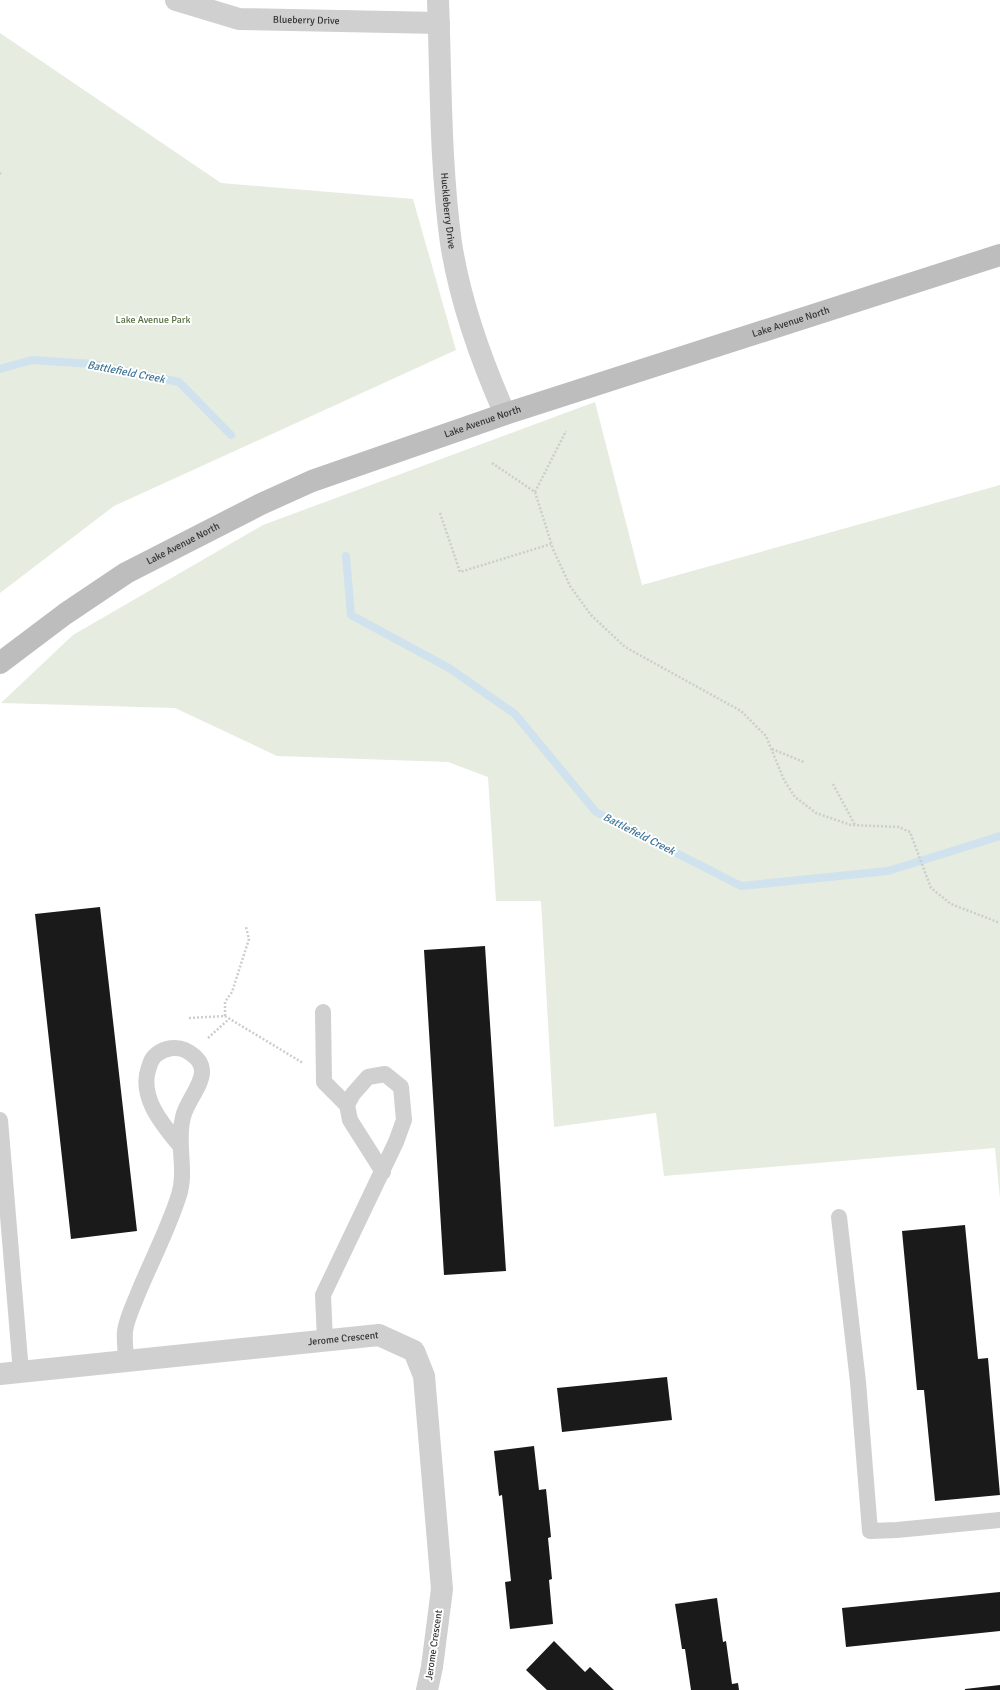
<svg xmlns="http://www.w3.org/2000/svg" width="1000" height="1690" font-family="Signika,sans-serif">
	<rect width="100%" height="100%" fill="#fff"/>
	<!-- green -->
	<path fill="#e6ecdf" d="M0 33 221 183 413 199 456 350 114 506 0 593Z
		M595 402 642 585 1000 485V1198L995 1148 664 1176 656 1113 554 1127 541 901H496L488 777 448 762 277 756 175 708 1 703 73 635 263 525Z"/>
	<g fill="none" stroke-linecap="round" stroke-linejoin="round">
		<!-- stream -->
		<path stroke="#cfe2ee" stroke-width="8" d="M0 369 32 360 93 364 179 382 231 435
			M346 556 351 615 449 668 515 714 596 812 741 886 888 871 1000 836"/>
	</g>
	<!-- building -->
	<path fill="#1a1a1a" d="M100 907 137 1231 71 1239 35 914Z
		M485 946 506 1271 444 1275 424 950Z
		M965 1225 978 1359 988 1358 1000 1495 935 1501 924 1390H917L902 1231Z
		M667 1377 672 1420 562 1432 557 1388Z
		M534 1446 539 1490 546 1489 551 1537 548 1538 552 1579 549 1580 553 1624 510 1629 505 1582 511 1581 502 1495 499 1496 494 1451Z
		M1000 1592V1631L846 1647 842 1608Z
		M717 1598 723 1642 726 1641 732 1684 738 1683 739 1690H691L685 1649H682L675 1604Z
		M554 1641 585 1672 590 1667 614 1690H547L526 1670Z
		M1000 1685V1690H965V1689Z"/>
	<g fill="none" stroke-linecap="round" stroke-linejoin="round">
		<!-- path -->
		<path stroke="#cdcdcd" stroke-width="2.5" stroke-dasharray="2 2" stroke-linecap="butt" d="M0 173 1 174
			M492 463 535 492 553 549 570 586 591 615 625 647 741 711 766 736 784 780 795 797 816 813 851 825 899 827 910 832 931 888 951 904 1000 923
			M535 492 566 431
			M440 513 460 572 551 544
			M772 749 804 762
			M833 784 855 825
			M225 1016V1002L232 992 249 939 246 927
			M189 1018 225 1016 303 1063
			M208 1038 229 1019"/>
		<!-- lane -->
		<path stroke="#d0d0d0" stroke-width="16" d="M323 1012 324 1082 347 1105
			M0 1120 21 1372
			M839 1217 858 1382 870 1531 897 1530 1000 1520
			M325 1340 323 1295 396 1142 404 1120 401 1087 385 1074 368 1077 353 1094 347 1105 350 1120 383 1172
			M126 1361C126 1352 124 1340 125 1331 127 1317 134 1304 139 1291 152 1260 169 1227 179 1195 187 1170 176 1143 183 1117 188 1094 222 1069 185 1050 176 1046 165 1048 157 1054 152 1058 151 1061 149 1067 138 1097 163 1125 181 1147"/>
		<!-- street -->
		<g stroke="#d0d0d0" stroke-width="22">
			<path id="s1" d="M176 0 239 19 439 23"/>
			<path id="s2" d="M438 0C441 81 440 163 451 243 460 301 481 360 505 414"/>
			<path id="s3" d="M0 1374 379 1335 414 1351 424 1376 442 1589 432 1667 427 1690"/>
		</g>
		<!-- secondary -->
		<path stroke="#bdbdbd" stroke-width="22" id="s4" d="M0 663 65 614 126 573 261 504 312 481 505 414 1000 255"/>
	</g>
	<g text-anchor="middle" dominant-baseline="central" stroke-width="4" stroke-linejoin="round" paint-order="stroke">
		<!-- street labels -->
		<g font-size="10" fill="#333" stroke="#fff">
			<text stroke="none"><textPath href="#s1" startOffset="133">Blueberry Drive</textPath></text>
			<text stroke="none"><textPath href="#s2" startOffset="211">Huckleberry Drive</textPath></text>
			<text stroke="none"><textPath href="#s4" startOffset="867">Lake Avenue North</textPath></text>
			<text stroke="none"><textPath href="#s4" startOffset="543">Lake Avenue North</textPath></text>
			<text stroke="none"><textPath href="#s4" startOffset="219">Lake Avenue North</textPath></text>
			<text stroke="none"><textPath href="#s3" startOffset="345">Jerome Crescent</textPath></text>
			<text transform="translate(434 1645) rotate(-82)">Jerome Crescent</text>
		</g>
		<!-- park labels -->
		<g font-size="10" fill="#56703f" stroke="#fff">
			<text x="153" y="320">Lake Avenue Park</text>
		</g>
		<!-- water labels -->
		<g font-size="11" font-style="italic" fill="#3f7597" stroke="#fff">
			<text transform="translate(126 372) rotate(11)">Battlefield Creek</text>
			<text transform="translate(639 834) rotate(27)">Battlefield Creek</text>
		</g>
	</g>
</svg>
